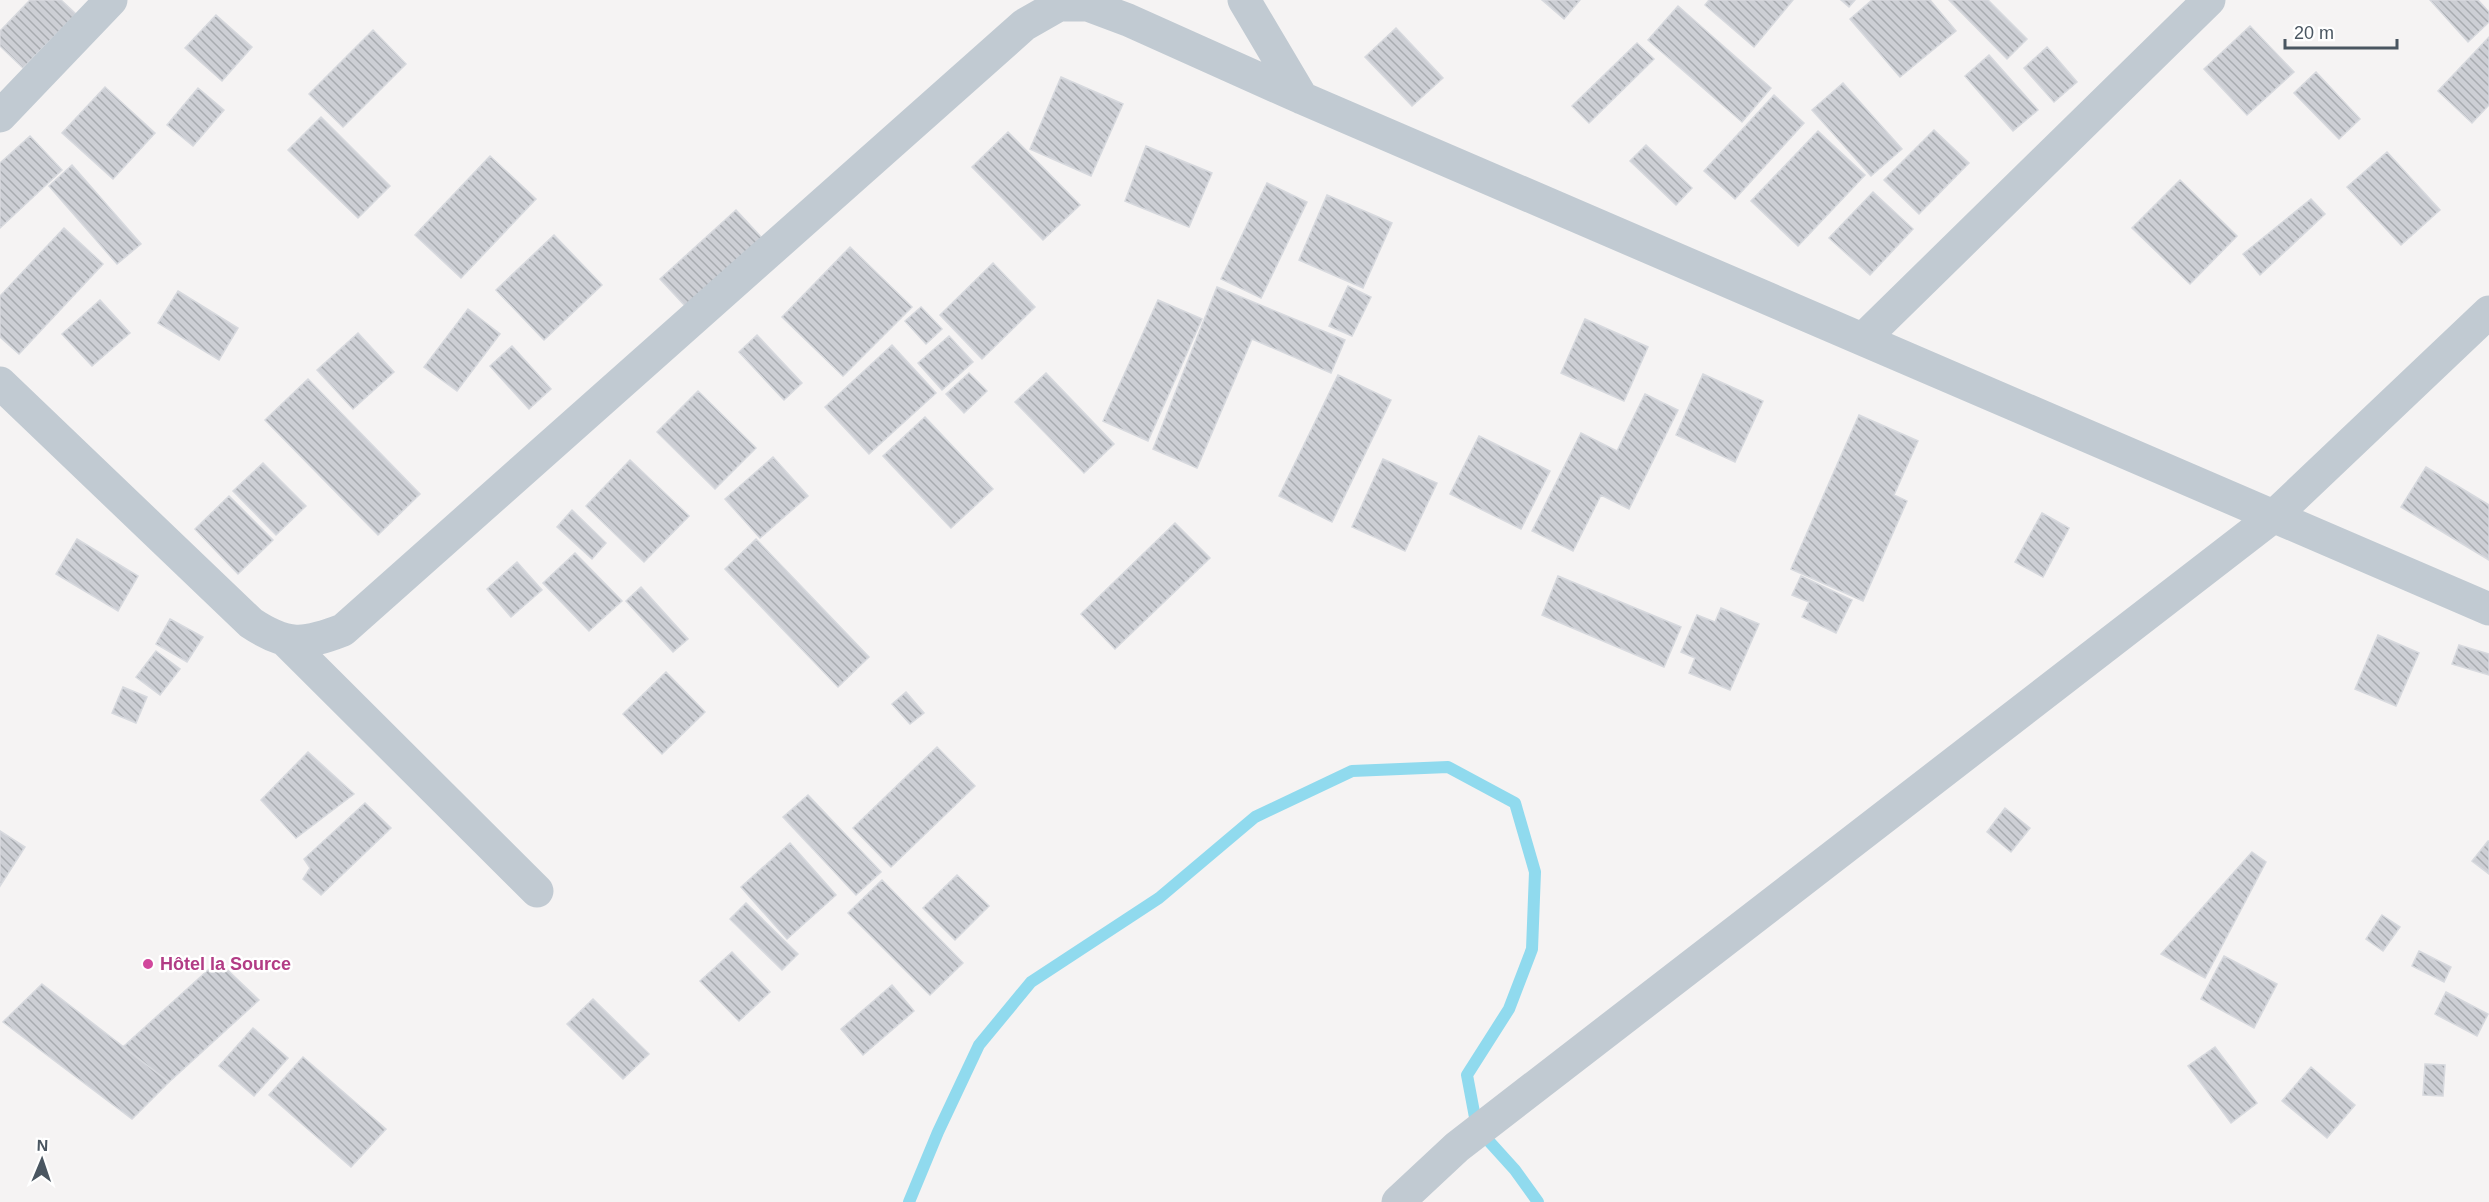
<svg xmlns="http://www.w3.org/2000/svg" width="2489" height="1202" font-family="Helvetica,sans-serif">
	<defs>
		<pattern id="building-back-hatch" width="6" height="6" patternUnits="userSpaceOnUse" patternTransform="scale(1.5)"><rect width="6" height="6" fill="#cdcfd5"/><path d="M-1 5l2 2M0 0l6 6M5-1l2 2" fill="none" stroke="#a8abb0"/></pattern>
	</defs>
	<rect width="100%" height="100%" fill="#f5f3f3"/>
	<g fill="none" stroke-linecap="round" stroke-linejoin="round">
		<!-- stream -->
		<path stroke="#90daee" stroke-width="12" d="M909 1202 938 1132 979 1045 1031 982 1159 898 1255 817 1352 771 1448 767 1515 803 1535 872 1532 949 1509 1009 1467 1075 1477 1128 1515 1170 1538 1202"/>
	</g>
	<!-- building -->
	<path fill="url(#building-back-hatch)" stroke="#d7d9de" stroke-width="1.5" d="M30 0H61L76 14 23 68 0 46V31Z
		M1542 0H1580L1564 19Z
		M1709 0H1793L1754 47 1705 5Z
		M1841 0H1855L1849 7Z
		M1872 0H1930L1956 31 1900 77 1850 19Z
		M1949 0H1988L2027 39 2007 59Z
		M2430 0H2478L2489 12V22L2468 42Z
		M1678 6 1771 88 1742 122 1648 40Z
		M216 15 252 47 222 81 185 48Z
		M2250 26 2294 72 2247 115 2204 69Z
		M1396 28 1443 78 1412 106 1365 57Z
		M373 30 406 64 343 127 309 94Z
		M2489 37V105L2472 123 2438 91Z
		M1637 43 1654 59 1589 123 1572 106Z
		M2047 47 2077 82 2054 102 2024 68Z
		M1989 55 2038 110 2013 131 1965 76Z
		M2316 72 2360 119 2339 139 2294 93Z
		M1061 77 1123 104 1091 176 1030 149Z
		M1843 83 1902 149 1871 176 1812 110Z
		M105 87 155 133 113 179 62 133Z
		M198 88 224 110 193 146 167 125Z
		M1774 95 1804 123 1735 199 1704 171Z
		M321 117 390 186 358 218 288 150Z
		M1934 130 1969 163 1919 214 1884 180Z
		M1818 131 1865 175 1798 246 1751 201Z
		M1008 132 1080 205 1043 240 972 167Z
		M30 136 62 170 0 228V163Z
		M1646 145 1692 188 1676 205 1630 161Z
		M1146 146 1212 173 1189 227 1125 201Z
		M2387 152 2440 210 2401 245 2347 187Z
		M490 156 536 199 461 278 415 235Z
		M72 165 141 244 117 264 49 186Z
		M2180 180 2237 236 2190 284 2132 228Z
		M1267 183 1307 202 1261 298 1221 279Z
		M1873 192 1913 229 1870 275 1829 238Z
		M1327 195 1392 223 1363 288 1299 260Z
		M2311 199 2325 214 2260 275 2243 254Z
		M736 210 762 238 686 307 660 279Z
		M64 228 103 264 19 354 0 337V296Z
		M554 235 602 285 544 340 496 290Z
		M850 247 912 307 843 376 782 317Z
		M993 263 1035 307 982 359 940 315Z
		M1348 286 1371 297 1352 336 1329 326Z
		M1217 287 1345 340 1331 373 1252 339 1197 468 1153 449Z
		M178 291 238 328 219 360 158 323Z
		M100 300 130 333 92 366 62 334Z
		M1158 300 1202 319 1148 441 1103 421Z
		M921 307 942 329 926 344 905 321Z
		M468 309 500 334 457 391 424 367Z
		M1585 319 1648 347 1624 401 1561 373Z
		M358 333 394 372 353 409 317 370Z
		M757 335 802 383 784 400 739 352Z
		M949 336 973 362 942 390 918 363Z
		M892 345 936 393 869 454 825 407Z
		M512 346 551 389 529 409 490 366Z
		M969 373 987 391 964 413 946 394Z
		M1046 373 1114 444 1084 473 1015 402Z
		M1703 374 1763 401 1735 462 1676 435Z
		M1338 375 1391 400 1332 522 1279 496Z
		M308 379 420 494 378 535 265 420Z
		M698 391 756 448 715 489 657 432Z
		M1645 394 1678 410 1629 509 1601 495 1573 551 1532 531 1581 433 1617 451Z
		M1859 415 1918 441 1894 495 1907 501 1863 601 1791 569Z
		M925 417 993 489 951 528 883 456Z
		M1479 436 1550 471 1521 529 1450 494Z
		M773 457 808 496 760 538 725 499Z
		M1383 459 1437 483 1405 551 1352 527Z
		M630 460 689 516 644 562 586 506Z
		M263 463 306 506 276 535 233 491Z
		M2426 467 2489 505V560L2401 507Z
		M229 496 273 540 238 574 195 529Z
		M572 510 606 543 592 559 557 527Z
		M2042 513 2069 528 2043 577 2015 562Z
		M1175 523 1210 558 1115 649 1081 614Z
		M77 539 138 576 118 611 56 574Z
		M756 539 869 657 838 687 725 569Z
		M575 553 622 601 589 631 543 583Z
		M517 562 542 590 511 617 487 589Z
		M1558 576 1681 627 1664 667 1542 615Z
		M1801 576 1852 600 1836 633 1802 617 1809 602 1792 595Z
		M641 587 688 639 673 652 626 601Z
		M1721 608 1759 624 1730 690 1689 673 1695 658 1681 652 1697 615 1715 622Z
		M170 619 203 637 187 662 156 644Z
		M2378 635 2419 653 2396 706 2355 689Z
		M2459 645 2489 654V675L2452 664Z
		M156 651 180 669 160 695 136 677Z
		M666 672 705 712 662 754 623 714Z
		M123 687 147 697 136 723 112 713Z
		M906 692 924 713 910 724 892 704Z
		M937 747 975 786 891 867 853 828Z
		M308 752 354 794 296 838 261 800Z
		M808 795 881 872 856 895 783 817Z
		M365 803 391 828 321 895 303 879 310 868 304 859Z
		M2005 808 2030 828 2011 852 1987 832Z
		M0 831 25 847 0 886Z
		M2488 841H2489V874L2472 861Z
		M790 843 836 895 787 939 741 887Z
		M2252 852 2266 862 2205 978 2161 954Z
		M957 875 989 906 955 940 923 908Z
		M882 880 963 963 930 995 848 913Z
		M746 903 798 954 782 970 730 919Z
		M2382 915 2400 927 2383 951 2366 939Z
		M2419 951 2451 967 2444 982 2412 966Z
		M732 952 770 992 739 1021 700 981Z
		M2224 956 2277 984 2254 1028 2201 999Z
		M218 961 259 1000 169 1082 123 1047Z
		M42 984 169 1082 132 1119 3 1022Z
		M892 985 914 1011 863 1055 841 1029Z
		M2446 992 2488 1014 2477 1036 2435 1014Z
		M593 999 649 1054 623 1079 567 1024Z
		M253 1028 288 1058 254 1096 219 1066Z
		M2215 1047 2257 1103 2231 1123 2188 1066Z
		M303 1057 386 1129 351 1167 269 1095Z
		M2425 1064 2445 1065 2443 1096 2423 1095Z
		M2311 1067 2355 1105 2327 1138 2282 1101Z"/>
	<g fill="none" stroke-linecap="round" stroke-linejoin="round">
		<!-- street -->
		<path stroke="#c1cad2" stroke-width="33" d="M1244 0 1302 98
			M0 116 111 0
			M1864 338 2209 0
			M0 383 251 623C287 647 304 645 343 630L1024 25 1059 5H1088L1128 20 1302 98 2489 609
			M287 642 537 891
			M1398 1202 1457 1147 2274 516 2489 312"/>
	</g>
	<!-- markers -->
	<circle fill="#d1479c" stroke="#fff" stroke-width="2" cx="148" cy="964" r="6"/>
	<g text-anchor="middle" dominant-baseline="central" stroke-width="5" stroke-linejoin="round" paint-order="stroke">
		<!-- hotel labels -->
		<g font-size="18" font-weight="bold" fill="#b23c85" stroke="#fff" text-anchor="start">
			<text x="160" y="964">Hôtel la Source</text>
		</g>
	</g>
	<!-- north arrow -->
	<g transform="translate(42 1160) rotate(2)" stroke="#ffffff" stroke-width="4.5" paint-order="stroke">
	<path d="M0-4.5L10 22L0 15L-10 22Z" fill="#4a5661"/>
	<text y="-9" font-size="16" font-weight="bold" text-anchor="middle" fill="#4a5661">N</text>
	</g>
	<!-- scale -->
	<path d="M2285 39v9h112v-9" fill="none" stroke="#4a5661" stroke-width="3"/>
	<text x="2294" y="39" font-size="18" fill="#4a5661" stroke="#ffffff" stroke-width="4.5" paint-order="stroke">20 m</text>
</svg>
